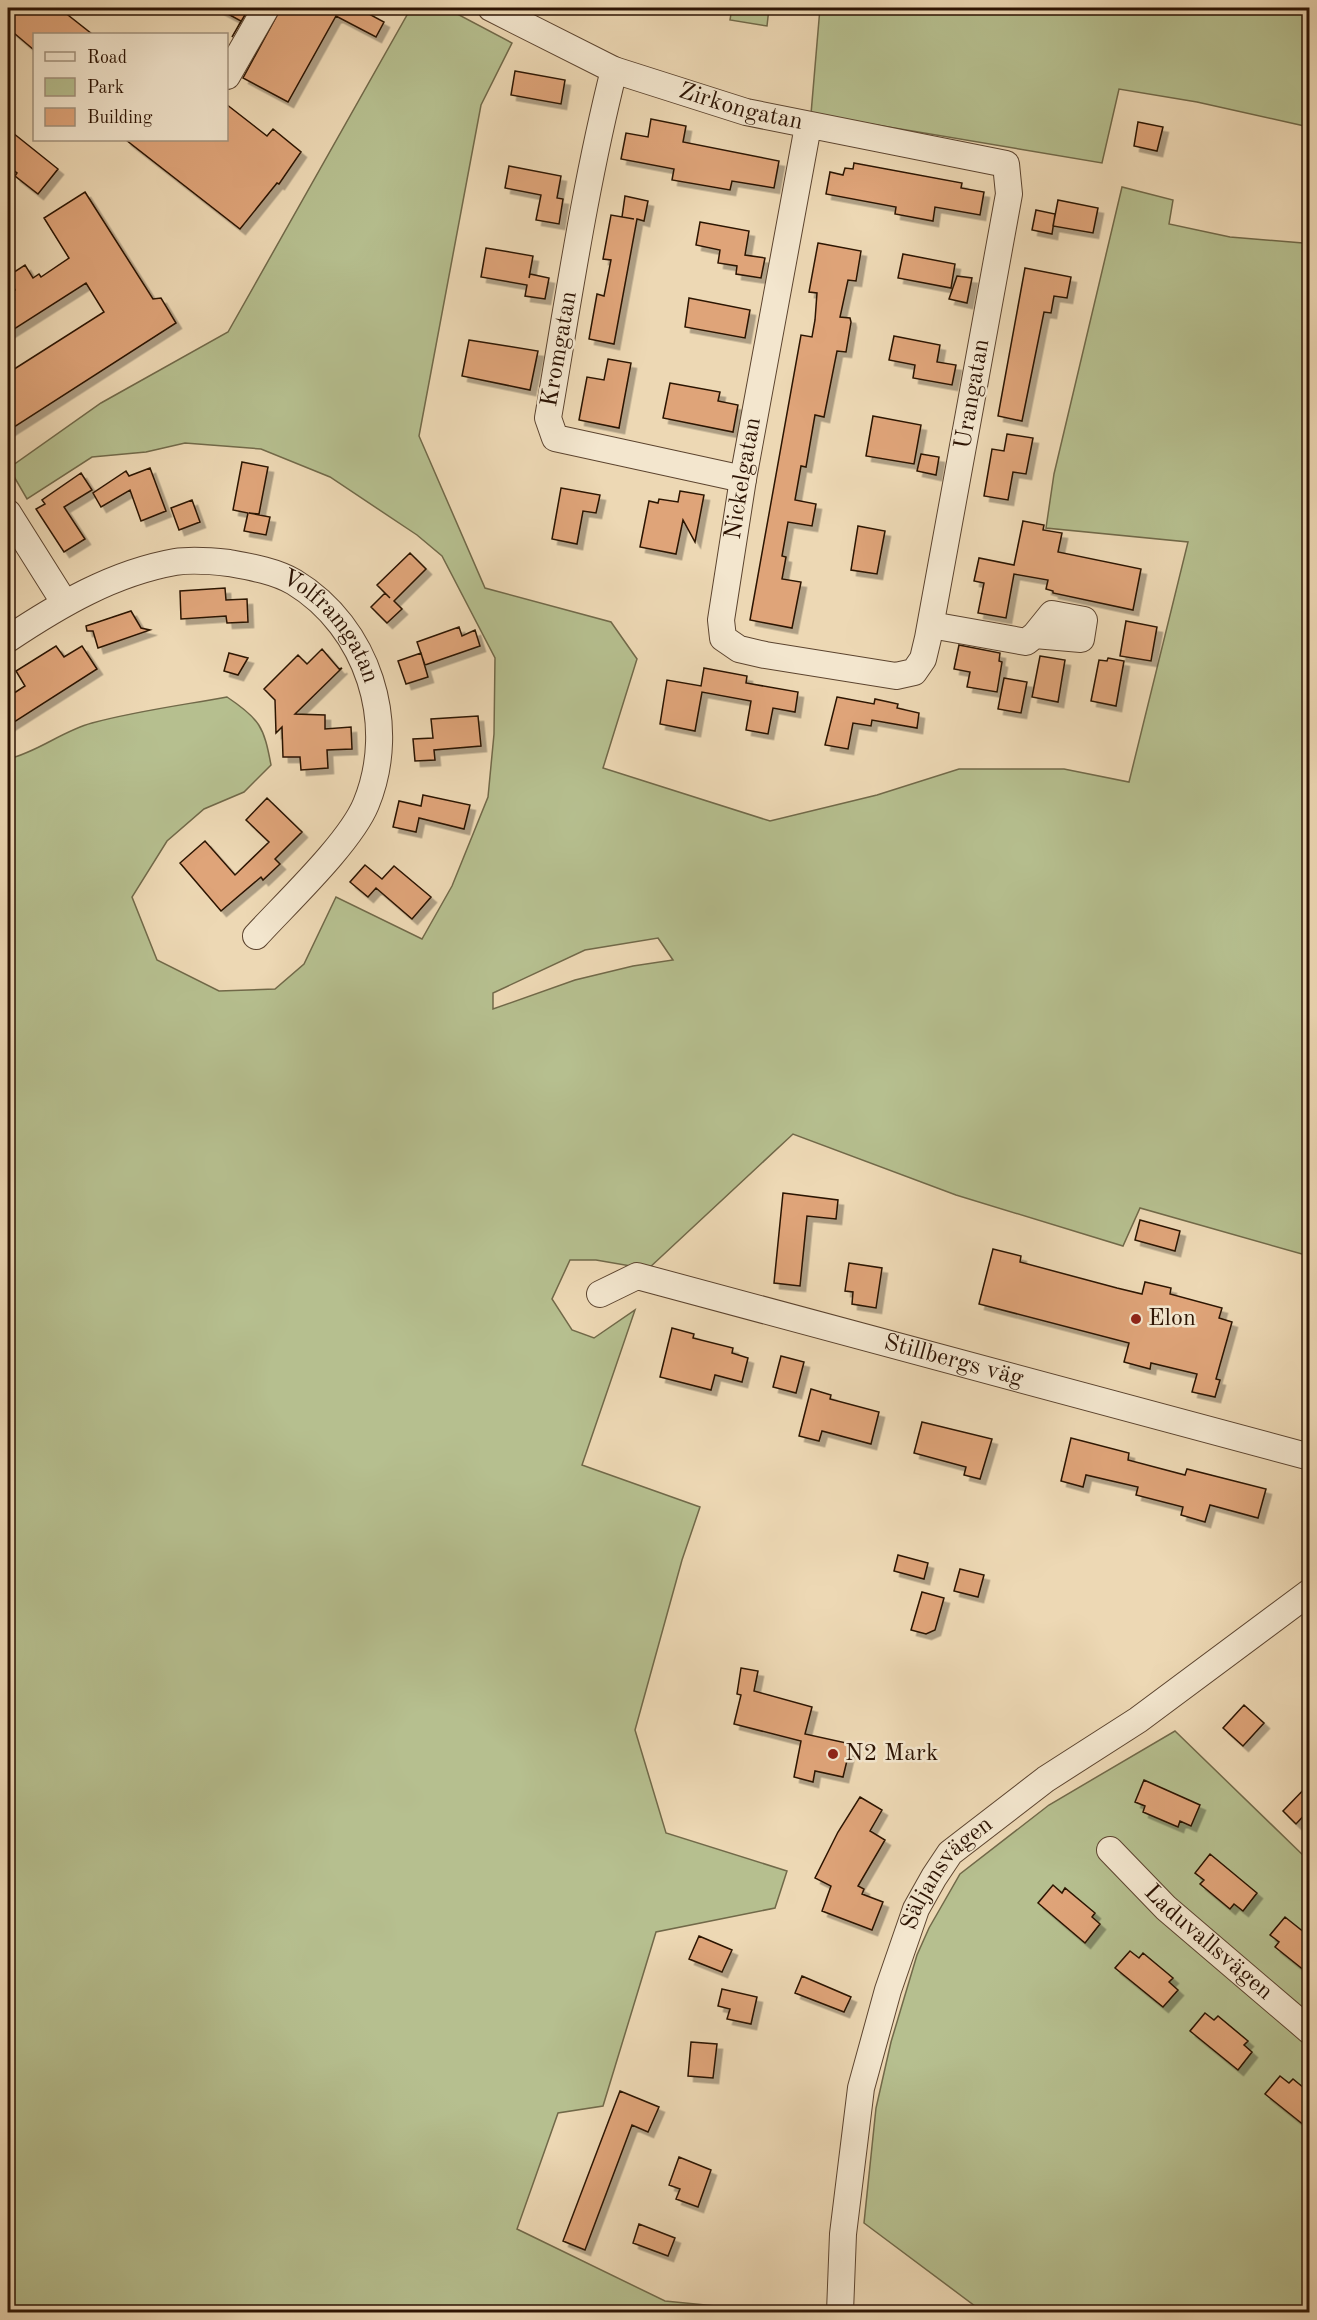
<svg xmlns="http://www.w3.org/2000/svg" width="1317" height="2320" font-family="'Old Standard TT',serif">
	<defs>
		<filter id="shadow"><feDropShadow dx="5.5" dy="5.5" stdDeviation="0" flood-color="#0004"/></filter>
	</defs>
	<rect width="100%" height="100%" fill="#edd8b4"/>
	<filter id="stains"><feTurbulence type="fractalNoise" baseFrequency=".00333" numOctaves="4"/><feColorMatrix values="0 0 0 0 .2 0 0 0 0 .09 0 0 0 0 .02 0 0 0 .5 -.17"/></filter>
	<radialGradient id="worn" r=".72"><stop offset=".6" stop-color="#630" stop-opacity="0"/><stop offset="1" stop-color="#630" stop-opacity=".3"/></radialGradient>
	<!-- green -->
	<path fill="#b6bf8f" stroke="#716949" stroke-width="1.5" fill-rule="evenodd" d="M411 8H446L512 43 481 105 419 436 485 588 611 622 637 659 603 768 770 821 877 795 959 769H1064L1129 782 1188 542 1046 528 1054 474 1122 187 1173 200 1169 224 1230 237 1303 243 1309 247V1256L1140 1208 1123 1246 956 1195 793 1134 648 1269 596 1260H570L552 1299 572 1330 594 1338 635 1310 582 1465 700 1507 682 1560 635 1730 666 1833 787 1871 775 1908 656 1932 603 2106 558 2113 517 2229 665 2301 777 2312H8V759C38 752 62 731 92 723 136 711 183 705 227 697 260 719 264 727 271 765L244 792 204 809 167 841 132 897 157 960 219 991 275 989 304 964 336 897 422 939 452 886 488 797 494 734 495 658 442 556 417 535 330 477 261 449 185 443 146 452 92 457 27 499 9 468 101 403 228 332ZM658 938 673 960 633 966 575 980 493 1009V993L585 950Z
		M732 8H769L767 26 730 20Z
		M820 8H1309V127L1197 102 1119 89 1102 163 811 114Z
		M1175 1731 1309 1861V2312H983L864 2223 876 2108 891 2042 917 1955 929 1928 960 1874 1049 1805Z"/>
	<!-- building -->
	<path fill="#dfa479" stroke="#2c1303" stroke-width="1.5" filter="url(#shadow)" d="M8 8H59L92 34H34V50L8 28Z
		M217 8H249L232 37 241 21Z
		M281 8H358L384 22 376 37 336 16 288 102 243 78Z
		M515 71 565 80 561 104 511 95Z
		M226 104 267 136 273 129 301 152 279 184 277 183 240 229 126 140H226Z
		M651 119 686 126 683 142 779 161 774 188 732 181 730 190 672 180 674 169 621 159 626 133 648 137Z
		M1138 122 1163 127 1157 151 1134 146Z
		M8 129 58 169 38 194 15 176 17 173 8 166Z
		M854 163 962 183 961 188 984 192 980 215 935 207 933 221 895 214 896 207 826 194 830 172 843 175 845 168 853 169Z
		M509 166 561 176 557 198 563 199 559 224 536 220 541 195 505 188Z
		M85 192 153 299 161 298 176 323 8 431V373L104 312 86 283 8 333V294L15 290 8 276 25 265 33 278 39 274 41 277 69 258 44 218Z
		M625 196 648 201 644 221 637 219 614 344 589 339 597 294 604 296 611 260 603 259 611 215 634 219 622 217Z
		M1058 200 1098 208 1093 233 1053 226Z
		M1036 210 1055 214 1052 234 1032 230Z
		M700 222 749 231 745 255 765 258 761 278 736 274 737 266 718 263 720 250 696 245Z
		M818 243 861 251 856 281 848 280 840 317 850 318 851 322 846 352 837 351 824 417 815 415 806 467 801 466 795 500 816 504 812 526 788 522 782 556 786 557 782 579 801 582 792 628 750 620 801 335 812 337 815 320 817 293 809 292Z
		M486 248 533 256 529 278 530 274 549 278 545 299 525 296 527 285 481 277Z
		M903 254 955 264 951 288 898 278Z
		M1025 268 1071 277 1067 298 1054 296 1051 313 1044 312 1022 421 998 416Z
		M957 276 972 278 967 303 949 299Z
		M689 298 750 310 745 338 685 327Z
		M894 336 940 345 937 362 956 365 952 385 913 378 915 365 889 360Z
		M469 340 538 351 530 390 462 376Z
		M608 359 631 363 619 428 579 420 587 377 604 380Z
		M670 383 720 392 718 401 738 405 733 432 663 418Z
		M873 416 921 425 914 464 866 456Z
		M1007 434 1033 438 1026 474 1013 472 1008 500 984 496 992 449 1004 451Z
		M921 454 939 457 936 475 917 471Z
		M242 462 268 467 259 514 249 513 270 517 266 535 244 531 248 513 233 510Z
		M150 468 166 511 141 521 130 490 101 507 93 493 126 471 129 476Z
		M81 473 92 490 64 507 85 539 64 552 36 509 45 504 42 500Z
		M561 488 600 495 596 513 583 511 577 544 552 539Z
		M680 491 704 495 695 542 683 520 676 554 640 547 649 501 658 503 659 499 678 502Z
		M192 500 200 522 179 530 171 508Z
		M1023 521 1044 525 1043 530 1062 533 1058 552 1141 569 1133 610 1053 593V591L1046 589 1048 580 1014 574 1006 618 978 613 984 583 974 581 979 558 1014 565Z
		M858 526 885 531 877 574 851 570Z
		M410 553 426 569 394 601 402 609 387 623 371 607 385 593 390 598 377 585Z
		M225 588 226 600 247 599 248 622 227 623 226 616 181 619 180 591Z
		M131 611 141 628 150 630 98 648 93 631H87L86 626Z
		M1126 621 1157 627 1151 661 1120 656Z
		M459 627 462 636 475 630 480 646 425 665 417 642Z
		M959 645 1000 653 999 661 1002 662 997 692 967 687 970 672 954 669Z
		M56 646 64 657 82 646 97 669 8 726V697L25 686 16 671Z
		M322 649 339 669 342 668 295 714 325 715V729L351 727 352 749 327 750 328 768 301 770 300 757H283L282 727 276 733 275 700 264 689 298 655 307 664Z
		M229 653 248 658 238 675 224 671Z
		M421 653 428 677 406 684 398 661Z
		M1040 656 1065 660 1058 702 1032 697Z
		M1108 658 1124 661 1116 706 1091 701 1099 660 1107 661Z
		M704 668 747 676 746 683 798 692 795 712 773 708 768 734 746 730 751 701 702 692 695 731 660 724 667 680 701 686Z
		M1004 678 1027 682 1021 713 998 709Z
		M837 697 874 704 875 699 898 704 897 708 919 713 917 728 872 720 871 726 853 723 848 749 825 745Z
		M478 716 481 746 434 750 435 760 415 761 413 739 433 738 431 719Z
		M423 795 470 805 464 829 419 818 416 832 393 827 399 801 421 806Z
		M267 798 302 832 275 859 280 864 263 880 261 877 221 911 180 863 205 841 235 875 269 842 246 820Z
		M365 865 382 879 394 866 431 897 412 919 376 888 368 897 350 882Z
		M783 1193 838 1200 836 1219 807 1216 800 1286 774 1283Z
		M1140 1220 1180 1231 1175 1251 1135 1240Z
		M993 1249 1021 1256 1020 1262 1117 1288 1142 1294 1145 1282 1171 1288 1170 1294 1222 1308 1219 1318 1232 1322 1216 1379 1220 1380 1215 1397 1192 1392 1197 1374 1151 1363 1150 1369 1124 1362 1129 1343 979 1304Z
		M849 1263 882 1268 876 1308 852 1304 853 1292 845 1291Z
		M672 1328 694 1334 693 1338 733 1348 732 1353 748 1358 742 1382 715 1375 711 1390 660 1377Z
		M781 1356 804 1362 796 1393 773 1387Z
		M811 1389 831 1395 830 1399 879 1412 871 1444 822 1431 819 1441 799 1436Z
		M922 1422 992 1439 980 1479 964 1475 966 1467 914 1453Z
		M1071 1438 1129 1453 1128 1460 1185 1475 1187 1469 1266 1489 1258 1518 1210 1505 1205 1522 1181 1515 1183 1507 1136 1495 1138 1487 1086 1475 1083 1487 1061 1481Z
		M898 1555 928 1563 924 1579 894 1571Z
		M960 1569 984 1575 978 1597 954 1591Z
		M922 1592 944 1598 935 1630 926 1634 911 1630Z
		M741 1668 758 1671 754 1691 812 1707 805 1734 851 1744 843 1777 815 1771 813 1782 794 1777 801 1741 734 1724 741 1695 737 1694Z
		M1244 1705 1264 1723 1243 1746 1223 1728Z
		M1144 1780 1200 1805 1191 1826 1180 1821 1178 1827 1143 1812 1145 1806 1135 1802Z
		M1310 1783V1809L1296 1824 1283 1811Z
		M860 1797 882 1810 870 1831 885 1840 858 1886 864 1889 862 1894 883 1902 872 1930 822 1911 831 1886 815 1878 838 1832Z
		M1210 1854 1257 1893 1243 1911 1234 1904 1230 1909 1200 1884 1204 1880 1195 1873Z
		M1053 1885 1062 1893 1065 1888 1095 1913 1092 1917 1100 1924 1085 1943 1038 1903Z
		M1285 1917 1310 1937V1975L1275 1947 1279 1942 1270 1935Z
		M699 1936 732 1950 722 1972 689 1959Z
		M1130 1951 1139 1958 1143 1953 1173 1978 1169 1982 1178 1990 1163 2007 1115 1968Z
		M802 1976 851 1997 844 2012 795 1993Z
		M722 1989 757 1997 751 2024 727 2019 730 2009 718 2006Z
		M1205 2013 1214 2020 1218 2016 1248 2041 1244 2045 1252 2052 1238 2070 1190 2031Z
		M691 2042 717 2044 713 2078 688 2076Z
		M1280 2076 1289 2083 1293 2079 1310 2093V2130L1265 2094Z
		M620 2091 659 2107 648 2132 632 2125 585 2250 563 2241Z
		M679 2157 711 2170 698 2207 676 2199 680 2189 669 2185Z
		M639 2224 675 2238 668 2256 633 2243Z"/>
	<g fill="none" stroke-linecap="round" stroke-linejoin="round">
		<!-- minor casing -->
		<g stroke="#5c442f" stroke-width="28">
			<g id="minor">
				<path id="s1" d="M491 8 614 70 746 112 1006 164 1009 194 928 638 923 659 914 672 896 676 765 655 739 649 723 638 721 620 743 479 808 126"/>
				<path d="M614 70C585 185 568 302 548 418L555 438 743 479"/>
				<path d="M227 76 266 8"/>
				<path d="M8 513 64 602"/>
				<path d="M931 625 1026 642 1035 635 1081 639 1084 620 1052 614 1035 635"/>
				<path id="s2" d="M8 639C59 605 113 573 175 562 193 559 212 561 229 563 251 567 275 571 294 582 368 627 399 724 366 804 350 843 286 903 256 936"/>
				<path id="s3" d="M600 1294 637 1276 1310 1457"/>
				<path id="s4" d="M1110 1850 1166 1908 1310 2031"/>
				<path id="s5" d="M840 2312 843 2234 861 2088 888 1990 916 1909 934 1877 950 1853 1046 1779 1138 1720 1310 1592"/>
			</g>
		</g>
		<!-- minor -->
		<use href="#minor" stroke="#f3e6ce" stroke-width="26"/>
	</g>
	<!-- markers -->
	<g fill="#8f2418" stroke="#f3e6ce" stroke-width="2">
		<circle cx="1136" cy="1319" r="6"/>
		<circle cx="833" cy="1754" r="6"/>
	</g>
	<g text-anchor="middle" dominant-baseline="central" stroke-width="5" stroke-linejoin="round" paint-order="stroke">
		<!-- street labels -->
		<g font-size="24" fill="#2c1303" stroke="#f3e6ce">
			<text stroke="none"><textPath href="#s1" startOffset="270">Zirkongatan</textPath></text>
			<text transform="translate(560 349) rotate(-80)">Kromgatan</text>
			<text transform="translate(973 394) rotate(-80)">Urangatan</text>
			<text stroke="none"><textPath href="#s1" startOffset="1419">Nickelgatan</textPath></text>
			<text stroke="none"><textPath href="#s2" startOffset="366">Volframgatan</textPath></text>
			<text stroke="none"><textPath href="#s3" startOffset="369">Stillbergs väg</textPath></text>
			<text stroke="none"><textPath href="#s5" startOffset="460">Säljansvägen</textPath></text>
			<text stroke="none"><textPath href="#s4" startOffset="135">Laduvallsvägen</textPath></text>
		</g>
		<!-- poi labels -->
		<g font-size="24" fill="#2c1303" stroke="#f3e6ce" text-anchor="start">
			<text x="1148" y="1319">Elon</text>
			<text x="845" y="1754">N2 Mark</text>
		</g>
	</g>
	<!-- margin -->
	<rect width="1317" height="2320" fill="none" stroke="#edd8b4" stroke-width="30"/>
	<rect x="9" y="9" width="1299" height="2302" fill="none" stroke="#2c1303" stroke-width="3"/>
	<rect x="15" y="15" width="1287" height="2290" fill="none" stroke="#2c1303" stroke-width="1.5"/>
	<!-- legend -->
	<rect x="33" y="33" width="195" height="108" fill="#f3e6ce" stroke="#a3927d" stroke-width="1.5"/>
	<rect x="45" y="52" width="30" height="9" fill="#f3e6ce" stroke="#a3927d" stroke-width="1.5"/>
	<text x="87" y="63" font-size="18" fill="#2c1303">Road</text>
	<rect x="45" y="78" width="30" height="18" fill="#b6bf8f" stroke="#a3927d" stroke-width="1.5"/>
	<text x="87" y="93" font-size="18" fill="#2c1303">Park</text>
	<rect x="45" y="108" width="30" height="18" fill="#dfa479" stroke="#a3927d" stroke-width="1.5"/>
	<text x="87" y="123" font-size="18" fill="#2c1303">Building</text>
	<rect width="100%" height="100%" filter="url(#stains)"/>
	<rect width="100%" height="100%" fill="url(#worn)"/>
</svg>
